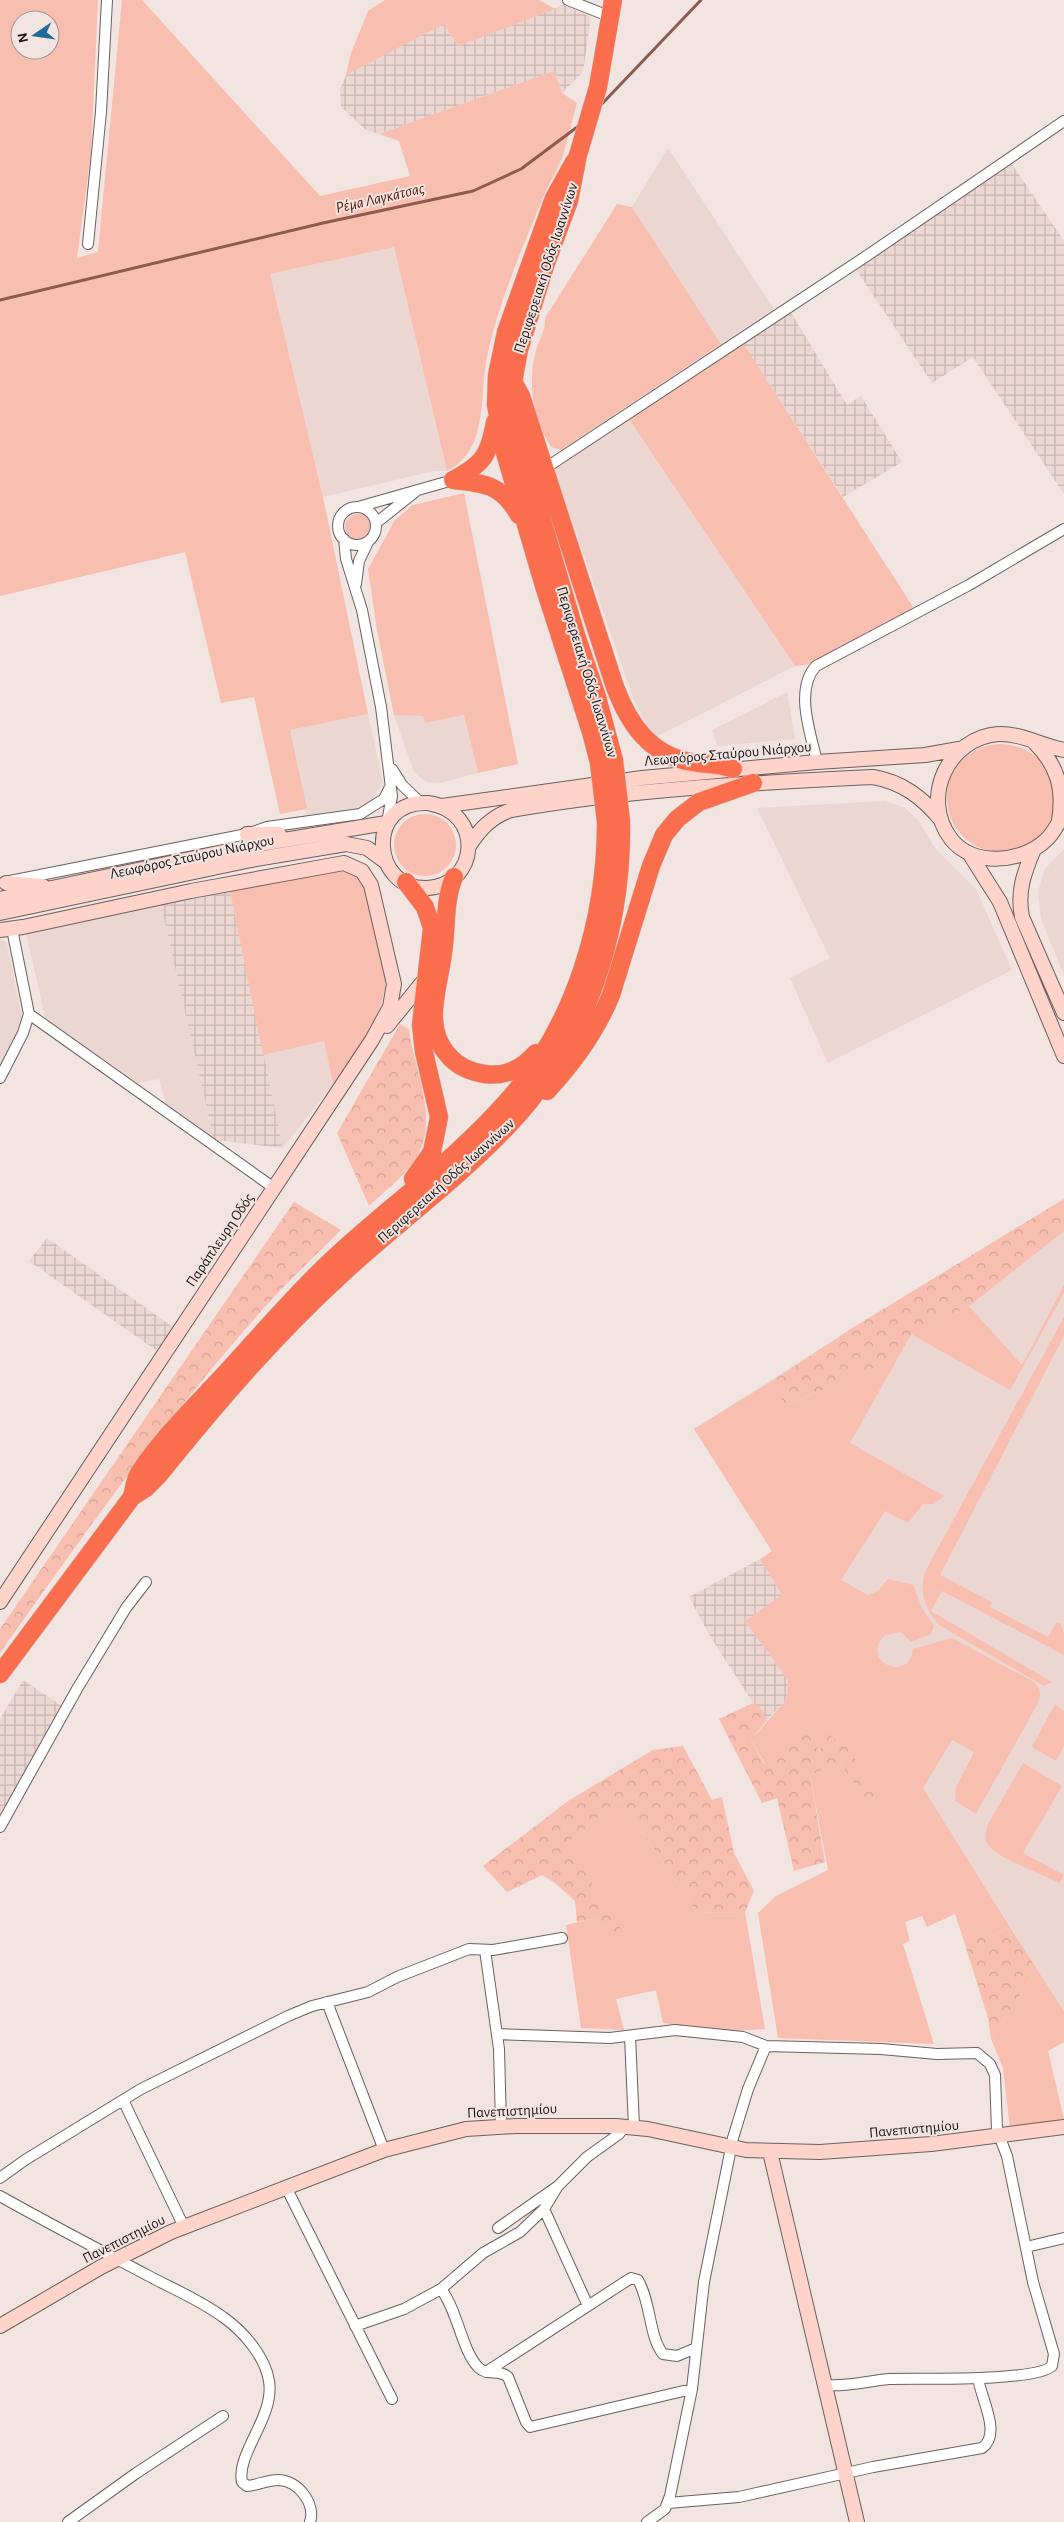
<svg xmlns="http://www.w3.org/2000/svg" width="1064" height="2522" font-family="'Alegreya Sans',sans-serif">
	<defs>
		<pattern id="industrial-grid" width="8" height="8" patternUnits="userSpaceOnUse" patternTransform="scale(1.25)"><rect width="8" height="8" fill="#ebd6d1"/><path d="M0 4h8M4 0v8" fill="none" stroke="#c9b7b3"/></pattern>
		<pattern id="forest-crowns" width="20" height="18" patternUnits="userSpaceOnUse" patternTransform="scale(1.25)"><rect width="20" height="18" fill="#f8beb0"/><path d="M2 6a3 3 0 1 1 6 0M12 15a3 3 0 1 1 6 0" fill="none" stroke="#d4a397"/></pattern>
	</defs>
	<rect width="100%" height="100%" fill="#f1e4e1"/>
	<!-- built -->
	<path fill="#ebd6d1" d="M668 148 774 309 721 344 632 207Z
		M394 247 447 471H434L323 497 270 274Z
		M629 419 795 666 654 738 634 701 554 469Z
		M787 692 795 739 717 746 712 730Z
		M368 714 383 782 379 789 372 800 362 807 307 815 289 730Z
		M394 715 423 716 425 723 464 715 478 773 440 783 426 782 414 772Z
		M885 801 905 808 918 820 935 848 976 889 1012 970 828 1063 790 978 830 958 757 808Z
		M1064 849V975L1041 919 1038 892 1044 870Z
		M161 905 185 1010 214 1140 166 1105 159 1079 138 1083 46 1020 26 933Z
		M0 939 7 943 22 1018 17 1036 0 1067Z
		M324 1041 333 1084 283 1148 263 1055Z
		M1064 1199V2011L694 1429 854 1327Z"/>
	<!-- industrial -->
	<path fill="url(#industrial-grid)" d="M563 5 591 17 583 72 562 93 554 71 379 134 366 130 341 107 340 89 346 75 444 23 458 46Z
		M1012 164 1064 241V494L973 357 932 383 855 268Z
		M790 311 847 405 861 396 902 462 843 497 743 343Z
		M230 891 283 1148 214 1140 161 905Z
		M47 1238 173 1327 157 1351 29 1261Z
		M760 1559 783 1596 745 1621 788 1680 787 1699 767 1720 760 1708 753 1703 710 1636 689 1597Z
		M23 1680 62 1706 0 1816V1719Z"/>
	<!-- grass -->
	<path fill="#f8beb0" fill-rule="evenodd" d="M0 0H98L91 152 77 258 98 252 122 0H142L320 196 410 176 399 141 379 134 554 71 562 93 577 103C572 121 568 140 562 158 557 171 549 183 544 195 523 246 500 299 488 352 478 392 491 449 447 471L394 247 270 274 323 497 368 714 290 730 307 809 280 814 254 697 221 703 185 552 0 596ZM20 20H50V50H20Z
		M385 0H539L555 9 458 46 444 24 346 75 351 53 368 11Z
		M617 204 632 207 721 344 561 450 551 447C533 420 527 382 536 351 539 340 546 329 545 318Z
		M743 343 915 610 806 665 795 666 629 419Z
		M464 493 518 764 478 773 464 715 425 723 423 716 394 715 377 630 368 569 395 520 413 505Z
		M345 527a13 13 0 1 1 26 0a13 13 0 1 1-26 0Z
		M947 798a54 54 0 1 1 108 0a54 54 0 1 1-108 0Z
		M394 845a31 31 0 1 1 62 0a31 31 0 1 1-62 0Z
		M340 870 355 875 364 888 384 968 386 986 376 1023 333 1084 324 1041 263 1055 230 891Z
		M1064 1285V1293L1010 1390 911 1334 969 1306 1022 1365Z
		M1064 1317V1336L940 1575 992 1602 990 1607 1048 1637 1057 1622 1061 1624 1064 1634V1655L942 1591 931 1611 1052 1682 1044 1686 939 1625C925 1609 918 1591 926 1570Z
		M898 1358 850 1443 944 1496 934 1504H923L908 1523 885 1511 841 1580 868 1595 878 1591 888 1579 913 1585 922 1608 934 1626 931 1634 911 1642 901 1632 885 1635C858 1661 910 1684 913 1649L952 1638 1034 1682C1041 1690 1042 1696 1037 1705L976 1814 955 1801 956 1787 974 1752 952 1740 923 1788 1010 1927 990 1937 983 1928 962 1935 955 1914 927 1927 922 1916 905 1922 910 1941 903 1944 934 2044 778 2038 758 1913 776 1896 828 1870 810 1775 840 1763 869 1805 841 1736 817 1750 806 1728 765 1764 751 1740 787 1699 788 1680 745 1621 782 1595 760 1559 772 1551 694 1429 769 1383 787 1405Z
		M1055 1704 1064 1711V1746L1056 1761 1032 1747Z
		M1023 1763 1062 1786 1023 1853 1064 1875 1059 1883C1044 1875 995 1857 988 1845 984 1839 986 1833 987 1826Z
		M620 1799 697 1913 745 1912 765 2029 731 2031 663 2023 656 1990 616 1999 624 2030 581 2028 566 1925 595 1918 614 1942 567 1843Z
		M1037 1969 1064 2011V2042L1048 2051 1064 2119 1010 2129 1003 2068 991 2039Z"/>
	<!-- forest -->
	<path fill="url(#forest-crowns)" d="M400 1024 409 1029C414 1072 441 1119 415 1160 404 1177 383 1192 369 1206L337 1133Z
		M1064 1199V1231L969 1306 911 1334 898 1358 786 1405 769 1383 854 1327Z
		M294 1202 341 1230C315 1256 288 1281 264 1308 167 1416 83 1535 0 1653V1629Z
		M753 1703 760 1707 767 1720 751 1740 764 1764 806 1728 818 1750 826 1743 820 1731 827 1726 833 1740 841 1736 880 1799 869 1805 840 1763 810 1775 825 1862 794 1871 777 1798 762 1803 719 1719Z
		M683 1746 712 1800 722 1797 734 1853 754 1891 745 1912 697 1913 620 1799 567 1843 626 1937 614 1942 595 1918 577 1922 575 1901 555 1883 542 1875 507 1892 483 1866 568 1801 653 1750Z
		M1010 1927 1037 1969 991 2039 988 2018 962 1935 983 1928 990 1937Z"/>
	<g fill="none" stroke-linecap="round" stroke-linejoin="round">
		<!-- stream -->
		<path stroke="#8d5a4f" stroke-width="3" d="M599 107 701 0
			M0 300 323 223 473 191 521 169 580 125"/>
		<!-- street casing -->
		<g stroke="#6a605d" stroke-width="12">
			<path id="street" d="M568 0 611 17
				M88 244 101 112 107 0
				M544 469 868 255 1064 121
				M358 507 453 480
				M338 526a19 19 0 1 1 38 0a19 19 0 1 1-38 0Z
				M376 523 415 492
				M344 539 346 559 362 610 381 707 392 796 387 822
				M356 584 359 561 368 542
				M817 762C811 734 794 690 816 666L969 585 1064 529
				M392 769 402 785 421 803
				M10 881 247 834 267 827 360 814 384 799 391 785
				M29 1014 274 1188
				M0 1078 23 1033 29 1014 12 929
				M0 1827 77 1689 126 1608 146 1582
				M485 1950 499 2049 501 2126
				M327 2002 384 2150
				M497 2034 610 2038 675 2030 743 2037 766 2046 881 2049 937 2054 977 2053 990 2064 995 2075 997 2130 1007 2156 1033 2282 1054 2354 1052 2366C1035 2382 918 2378 889 2379 867 2381 847 2387 825 2385
				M630 2036 634 2127
				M123 2100 184 2227
				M0 2178 25 2160 141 2089 288 2016 312 2006 368 1992 397 1977 469 1949 493 1950 562 1938
				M286 2187 392 2399
				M0 2196C48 2223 98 2249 147 2275 173 2289 200 2300 223 2317 243 2331 265 2356 269 2381 275 2417 236 2453 242 2482L247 2486C258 2485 268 2480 278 2480 298 2480 316 2504 310 2522
				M544 2209 588 2306
				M498 2228 558 2186 587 2157 619 2134 625 2126
				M1026 2247 1064 2238
				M441 2289C458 2311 462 2352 479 2368 487 2376 500 2369 508 2377L526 2422 530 2427 692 2389
				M355 2326 404 2309 441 2289 483 2253 520 2232 544 2209 558 2186
				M486 2372 631 2278 638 2280C651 2302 649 2337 663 2354L677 2356 696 2348
				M668 2503 739 2497 873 2467 982 2448C1002 2434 981 2399 978 2378
				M68 2522 135 2474 223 2416
				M647 2522 665 2509 670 2496 692 2389 704 2282 733 2138 748 2089 766 2046"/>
		</g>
		<!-- secondary casing -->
		<g stroke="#6a605d" stroke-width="16">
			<path id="secondary" d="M1035 743C1058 766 1064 789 1059 821
				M1064 750C1042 746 1021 733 998 734 948 738 920 798 951 839 973 867 1022 863 1046 840 1054 833 1059 822 1064 812
				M428 803C486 812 478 886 427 888 371 890 365 800 428 803Z
				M442 806 642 778 817 762 925 755 959 749
				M247 834H279
				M469 846C480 829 491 817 511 810 630 789 752 783 873 777 902 782 922 797 941 820
				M1034 849C1024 873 1017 891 1022 917L1064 1013
				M969 853 1000 902 1064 1056
				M6 883 43 886
				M0 899 266 843 386 823
				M0 913 251 860 346 844 367 848 386 862
				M0 930 23 927 191 891 344 863 362 871 371 885 394 984 390 1007 372 1040 0 1602
				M387 1026 426 978
				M770 2152 857 2522
				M0 2326 101 2267 171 2232 384 2150 466 2129 516 2126H616L648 2129 746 2150 820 2152 931 2144 1064 2127"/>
		</g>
		<!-- highway casing -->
		<g stroke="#c4c3c2" stroke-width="19">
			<path id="highway" d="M613 0 598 87 578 155 569 201 546 263 519 350 514 377 512 402 514 422 526 466 576 635 597 697 614 760
				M574 162 554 198 506 332 497 375 496 405 505 453 544 586 591 732 599 763
				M515 385 521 396 615 687C629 724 650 755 691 762 706 765 719 763 733 769
				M453 480C485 483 502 485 519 515
				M453 480C483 464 489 456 495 422
				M454 877C444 901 447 927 443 953 439 987 422 1026 448 1055 457 1066 471 1072 485 1074 505 1077 523 1068 536 1053
				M406 882 425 907 432 928 421 1025 424 1052 439 1117 432 1152 413 1179
				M547 1091C574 1062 596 1032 611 995L651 866 664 835 677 819 699 802 753 783
				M132 1497 146 1488 158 1476C215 1405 275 1335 343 1273 396 1224 455 1181 505 1129 585 1047 623 934 621 821
				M0 1674 132 1497C134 1489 135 1479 139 1473 161 1439 196 1405 223 1376 260 1336 295 1294 335 1257 392 1204 457 1159 509 1099 575 1025 606 920 606 822"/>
		</g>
		<!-- street -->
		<use href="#street" stroke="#fff" stroke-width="10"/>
		<!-- secondary -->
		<use href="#secondary" stroke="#fed3ca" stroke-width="14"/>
		<!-- highway -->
		<use href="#highway" stroke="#fa6d4d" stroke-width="18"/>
		<!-- highway-bridge casing -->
		<g stroke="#c4c3c2" stroke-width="19" stroke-linecap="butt">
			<path id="highway-bridge" d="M614 760 621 821
				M599 763 606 822"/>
		</g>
		<!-- highway-bridge -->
		<use href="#highway-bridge" stroke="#fa6d4d" stroke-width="18"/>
	</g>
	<g text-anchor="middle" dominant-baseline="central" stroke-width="4" stroke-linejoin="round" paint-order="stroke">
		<!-- street labels -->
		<g font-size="15" fill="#1c1716" stroke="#f1e4e1">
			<text transform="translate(546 268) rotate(-72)">Περιφερειακή Οδός Ιωαννίνων</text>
			<text transform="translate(587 672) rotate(73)">Περιφερειακή Οδός Ιωαννίνων</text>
			<text transform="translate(728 754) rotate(-5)">Λεωφόρος Σταύρου Νιάρχου</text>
			<text transform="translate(192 857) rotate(-12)">Λεωφόρος Σταύρου Νιάρχου</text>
			<text transform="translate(446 1181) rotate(-42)">Περιφερειακή Οδός Ιωαννίνων</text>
			<text transform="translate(220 1240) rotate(-56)">Παράπλευρη Οδός</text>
			<text transform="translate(512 2111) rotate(-3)">Πανεπιστημίου</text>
			<text transform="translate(914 2129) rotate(-5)">Πανεπιστημίου</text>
			<text transform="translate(124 2239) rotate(-27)">Πανεπιστημίου</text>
		</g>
		<!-- water labels -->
		<g font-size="16" font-style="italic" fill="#551406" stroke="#f1e4e1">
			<text transform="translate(380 198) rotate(-13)">Ρέμα Λαγκάτσας</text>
		</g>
	</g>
	<!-- north arrow -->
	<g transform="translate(35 35) rotate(257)"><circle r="24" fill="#f1e4e1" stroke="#9c9290"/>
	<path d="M0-4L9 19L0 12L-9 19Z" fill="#206a9d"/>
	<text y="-8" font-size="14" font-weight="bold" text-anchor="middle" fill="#1c1716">N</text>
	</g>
</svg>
